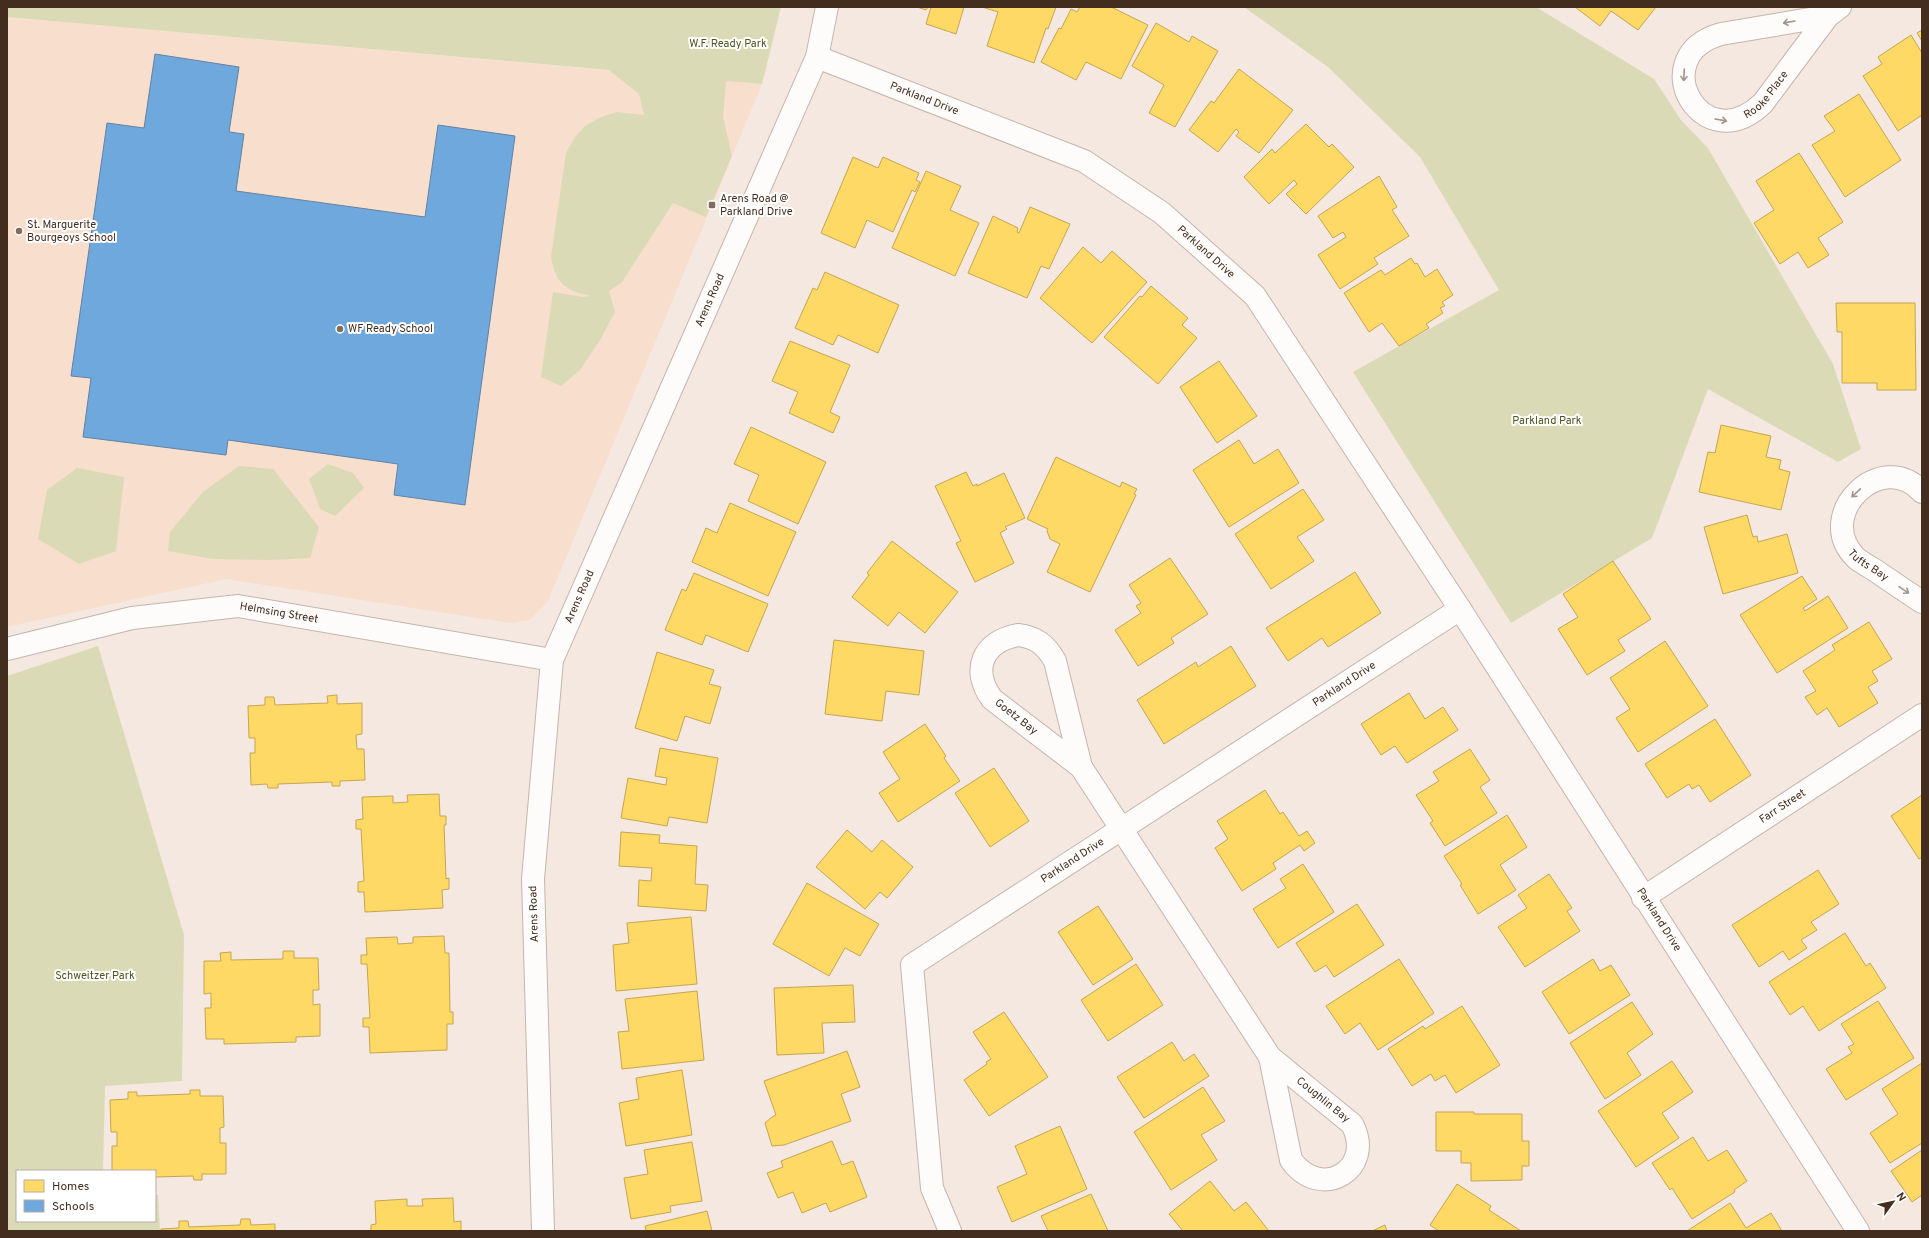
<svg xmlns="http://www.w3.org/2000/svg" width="1929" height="1238" font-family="Overpass,sans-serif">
	<rect width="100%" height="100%" fill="#f4e8e0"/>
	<!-- built -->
	<path fill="#f7decd" d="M7 17 762 84 548 601 530 620 510 623 226 579 7 627Z"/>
	<!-- green -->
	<path fill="#dbdab6" d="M7 7H781L762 84 726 81 723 117 732 156 706 217 673 203 622 282 609 291 615 312 600 340 580 370 561 386 541 377 553 292 583 297 591 296C566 291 555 283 551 257L566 153 575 137 585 126 599 118 616 112 644 115 639 94 609 70 7 17Z
		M1244 7H1536L1654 79 1681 120 1708 148 1833 364 1861 449 1838 462 1708 389 1652 538 1511 623 1353 372 1499 290 1420 157 1328 67Z
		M328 464 353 473 364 488 335 516 320 509 309 479Z
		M239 466 273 469 319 527 310 558 271 560 213 559 168 551 170 532 203 492Z
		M77 468 124 477 116 551 79 564 38 539 47 490Z
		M98 646 184 935 182 1081 105 1086 103 1171H17V1221H155V1195H158L160 1231H7V676Z"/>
	<!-- homes -->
	<path fill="#ffd966" stroke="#c6a551" d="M917 7H928L926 10Z
		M931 7H964L956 34 926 24Z
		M982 7H1056L1048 29 1046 28 1034 63 987 46 998 12Z
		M1080 7H1111L1148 25 1121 79 1086 62 1076 80 1041 62 1059 28 1061 29 1071 9 1077 12Z
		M1575 7H1656L1638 30 1611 11 1600 26Z
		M1156 23 1189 42 1192 36 1218 51 1175 127 1149 113 1164 85 1132 66Z
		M1922 30V41L1917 33Z
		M1911 35 1922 53V115L1898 131 1863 76 1882 64 1878 57Z
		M1239 69 1293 110 1259 153 1236 136 1239 132 1236 129 1218 152 1189 130 1211 101 1214 103Z
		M1859 94 1901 160 1845 197 1812 145 1835 131 1824 116Z
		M1306 124 1329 147 1332 144 1354 167 1306 214 1286 194 1297 184 1294 180 1269 204 1244 177 1272 149 1275 153Z
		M1799 153 1843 222 1818 238 1829 255 1808 268 1798 252 1780 264 1754 223 1774 210 1756 181Z
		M853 157 878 168 883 157 919 173 916 180 920 182 915 192 912 190 893 232 867 220 855 248 821 233Z
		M926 171 961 186 950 210 979 223 955 276 892 248Z
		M1379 176 1397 207 1392 210 1409 236 1374 258 1378 264 1340 289 1318 255 1346 237 1343 232 1333 238 1318 216Z
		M1030 207 1070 224 1049 269 1041 266 1027 298 968 273 993 216 1018 228 1017 232 1019 233Z
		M1083 247 1101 263 1112 251 1147 282 1092 343 1040 298Z
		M1411 258 1415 264 1417 263 1425 277 1437 269 1453 295 1442 302 1445 306 1440 308 1443 313 1426 324 1429 328 1399 346 1382 323 1369 332 1344 293 1381 270 1385 275Z
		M825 272 899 305 878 353 838 335 833 345 795 328 813 288 817 290Z
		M1151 286 1188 318 1182 325 1197 338 1158 384 1104 337 1140 296 1142 297Z
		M1836 303H1915L1916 390H1877V383H1842V332H1837Z
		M790 341 850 365 830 412 840 417 833 433 789 413 798 392 772 381Z
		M1219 361 1257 416 1217 443 1180 387Z
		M1721 425 1771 436 1766 457 1781 460 1779 469 1790 472 1781 510 1699 492 1708 452 1715 453Z
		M751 427 826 462 798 524 748 501 759 475 734 464Z
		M1239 440 1254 464 1278 449 1299 483 1229 527 1193 470Z
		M1056 457 1120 487 1122 482 1137 489 1134 494 1136 495 1090 592 1047 572 1060 544 1050 539 1047 531 1048 529 1027 519Z
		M966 472 973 486 977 484V486L1004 473 1025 518 1005 527 1007 529 1000 533 1014 563 975 582 956 543 961 541 935 486Z
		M1303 489 1324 520 1297 537 1314 561 1271 589 1235 534Z
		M730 503 796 532 768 596 692 562 706 528 717 533Z
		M1747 515 1753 537 1757 536 1758 542 1787 534 1798 573 1723 594 1704 527Z
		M892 541 958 592 925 633 899 612 888 626 852 597 869 575 867 573Z
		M1170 558 1208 614 1171 638 1174 643 1138 666 1115 630 1141 613 1136 606 1141 603 1129 585Z
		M1613 561 1651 619 1618 640 1625 651 1587 675 1558 629 1578 617 1563 594Z
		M1355 572 1381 613 1328 647 1322 638 1288 661 1266 628Z
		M694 573 768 604 748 652 706 635 702 645 665 630 682 589 686 591Z
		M1802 576 1817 599 1803 608 1805 611 1828 596 1848 628 1777 673 1740 615Z
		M1869 622 1892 659 1872 671 1878 681 1868 687 1878 703 1839 727 1827 708 1817 715 1805 697 1816 691 1803 671 1835 650 1832 645Z
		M834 640 924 651 919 695 886 691 882 721 825 714Z
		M1665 641 1708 706 1638 752 1616 718 1630 709 1610 678Z
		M1231 646 1256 686 1164 744 1137 700 1196 662 1198 667Z
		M657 652 714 670 709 684 721 687 710 724 685 716 677 741 635 728Z
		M1409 693 1425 719 1443 707 1458 730 1407 763 1395 746 1381 755 1361 724Z
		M337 695V704L362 703V734L356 735 357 749H364L365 780 340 781V786H332V782L278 784V788H268L267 784 251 785 250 753H255V738H249L248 706 265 705V697H274L275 705 328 703 327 696Z
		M1715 719 1751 775 1710 802 1699 785 1692 789 1689 784 1667 798 1645 764Z
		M925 724 946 756 944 758 960 781 898 822 879 793 900 779 883 752Z
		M660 748 718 758 707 823 669 817 667 826 621 818 628 778 666 785 667 778 655 776Z
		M1470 749 1490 780 1480 787 1497 813 1445 846 1430 823 1433 821 1416 795 1439 781 1433 772Z
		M994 768 1029 821 990 847 955 793Z
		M1265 790 1280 814 1283 812 1299 836 1307 831 1315 843 1304 851 1300 845 1273 863 1276 869 1242 891 1215 848 1228 839 1217 821Z
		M439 794 440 816H446V825H444L446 879 449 878V889L442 890 443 908 365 912 364 892H358V882L364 881 361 829H356V820L363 819 362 797 393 796V803L408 802 407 795Z
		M1922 795V857L1919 859 1891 816Z
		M1507 815 1527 847 1500 865 1516 890 1478 914 1460 885 1462 884 1444 856Z
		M847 830 872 852 882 840 913 867 887 898 880 892 865 909 816 867Z
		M621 832 660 835 659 843 697 846 695 884 708 885 706 911 638 906 639 880 651 881 652 868 619 866Z
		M1303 864 1334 912 1278 948 1253 909 1286 888 1280 879Z
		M1818 870 1839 904 1811 922 1817 930 1801 940 1807 948 1789 960 1783 951 1759 967 1732 925Z
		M1549 874 1572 908 1567 911 1580 931 1525 967 1498 927 1527 908 1518 895Z
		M807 883 879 924 860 956 845 948 829 976 773 944Z
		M1357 904 1384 945 1334 977 1326 965 1315 972 1296 943Z
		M1098 906 1133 959 1093 985 1058 932Z
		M691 917 697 984 616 991 613 945 629 943 627 923Z
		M1845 933 1866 966 1870 963 1886 988 1819 1031 1803 1006 1790 1015 1769 982Z
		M444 936 445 953H449L450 1012H453V1024H447V1050L370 1053 369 1027H363V1018H370L367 964H361V955H367L366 938 397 937 398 944 413 943V937Z
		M283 951H294V958H318L319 990H313V1005L320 1004V1036L296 1037V1042L224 1044V1039H206L205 1008H211V993L204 994V961H221L220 953 231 952V960L283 959Z
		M1399 959 1434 1013 1378 1050 1360 1023 1345 1034 1326 1006Z
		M1593 959 1600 971 1611 965 1630 995 1569 1034 1542 992Z
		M1136 964 1163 1005 1108 1041 1081 1000Z
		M853 985 855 1022 822 1023 824 1053 777 1055 774 988Z
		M697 991 704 1060 622 1069 618 1032 629 1031 625 999Z
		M1878 1001 1914 1058 1846 1100 1826 1069 1852 1053 1848 1047 1854 1044 1841 1024Z
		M1632 1002 1653 1034 1627 1053 1641 1075 1605 1099 1570 1043Z
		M1462 1006 1500 1065 1456 1093 1445 1075 1435 1081 1431 1074 1412 1086 1388 1049 1423 1026 1425 1029Z
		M1004 1012 1048 1077 989 1116 964 1080 987 1064 986 1062 991 1059 973 1032Z
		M1172 1042 1184 1061 1194 1054 1209 1076 1144 1118 1117 1077Z
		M847 1051 860 1087 841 1094 851 1121 784 1145 772 1146 765 1123 772 1117 776 1115 764 1081Z
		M1672 1061 1693 1092 1662 1113 1679 1138 1636 1167 1598 1111Z
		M1922 1063V1143L1890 1163 1870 1133 1898 1114 1882 1089Z
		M682 1070 692 1135 626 1146 619 1103 639 1099 636 1078Z
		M1203 1087 1225 1121 1201 1135 1217 1160 1171 1190 1134 1132Z
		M190 1090H200V1096H223L224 1127 220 1128V1143H226V1174H202V1180H194L193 1176 155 1177V1171H112V1146H117V1132H111L110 1100 128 1099V1092H137V1096L190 1094Z
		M1436 1112H1474V1114H1522V1141H1529V1166H1522V1180L1471 1181V1163H1461V1151H1436Z
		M1060 1126 1087 1189 1012 1222 997 1187 1027 1174 1015 1146Z
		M1693 1137 1708 1161 1727 1150 1747 1181 1734 1190 1735 1192 1692 1219 1672 1188 1670 1190 1652 1163Z
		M832 1141 842 1165 853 1161 867 1197 830 1212 826 1203 802 1213 793 1192 778 1198 767 1173 783 1167 781 1161Z
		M692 1142 702 1201 670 1206 671 1212 631 1219 624 1178 648 1174 644 1150Z
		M1922 1150V1195L1912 1202 1891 1171Z
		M1210 1181 1234 1211 1246 1202 1269 1231H1183L1169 1214Z
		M1457 1184 1491 1206 1489 1210 1521 1231H1439L1430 1225Z
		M1091 1194 1108 1231H1048L1041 1216Z
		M453 1198 454 1222 461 1221V1231H371V1225L376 1224 375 1201 407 1199V1206H423L422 1199Z
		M1730 1203 1746 1228 1771 1213 1782 1231H1687Z
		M707 1211 712 1231H646L645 1226Z
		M241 1219H250L251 1225 275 1224V1231H161V1229L179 1228V1221H188L189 1227 240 1225Z
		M1385 1225 1387 1231H1372Z"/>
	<!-- schools -->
	<path fill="#6fa8dc" stroke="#6283a3" d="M155 54 239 67 229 132 244 134 236 191 425 217 438 125 515 136 465 505 394 495 398 464 228 440 226 455 83 437 91 378 71 376 107 123 144 128Z"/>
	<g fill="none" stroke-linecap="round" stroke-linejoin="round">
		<!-- minor casing -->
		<g stroke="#c4b5ac" stroke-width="24">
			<g id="minor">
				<path id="s1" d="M1828 16 1721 34C1643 56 1702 162 1763 103L1828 16 1840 7"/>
				<path id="s2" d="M817 57 1084 161 1162 213 1255 296 1460 609 1858 1231"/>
				<path id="s3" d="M1922 492C1882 447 1812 515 1856 558 1862 563 1870 567 1876 571 1892 582 1907 592 1922 602"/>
				<path d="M1018 635C1036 637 1046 645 1055 661L1081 767 992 699C971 670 982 642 1018 635Z"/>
				<path id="s4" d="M7 649 132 618 238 606 552 660"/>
				<path d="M1081 767 1270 1057"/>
				<path id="s5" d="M1643 898 1922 715"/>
				<path d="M1270 1057 1352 1124C1376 1169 1321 1202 1291 1160Z"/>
				<path id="s6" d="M543 1231 533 879 552 660 817 57 827 7"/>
				<path id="s7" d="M950 1231 932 1188 912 965 1460 609"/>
			</g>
		</g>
		<!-- minor -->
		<use href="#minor" stroke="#fdfcfa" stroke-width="22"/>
	</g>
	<!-- one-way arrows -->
	<defs><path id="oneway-shaft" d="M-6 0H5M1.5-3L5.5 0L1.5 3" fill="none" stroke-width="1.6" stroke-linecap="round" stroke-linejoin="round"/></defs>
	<g stroke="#a0948c">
		<use href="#oneway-shaft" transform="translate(1789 22) rotate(170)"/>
		<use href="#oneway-shaft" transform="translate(1684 75) rotate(93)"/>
		<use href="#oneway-shaft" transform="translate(1721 120) rotate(10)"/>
		<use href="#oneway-shaft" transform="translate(1856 493) rotate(136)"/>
		<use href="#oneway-shaft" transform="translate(1904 590) rotate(34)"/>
	</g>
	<!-- markers -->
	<g fill="#806e63" stroke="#fff" stroke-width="1.5">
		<rect x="708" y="201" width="8" height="8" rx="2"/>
		<circle cx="19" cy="231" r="4"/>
		<circle cx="340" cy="329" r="4"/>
	</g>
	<g text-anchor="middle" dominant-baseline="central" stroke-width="4" stroke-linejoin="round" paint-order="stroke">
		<!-- park labels -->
		<g font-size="11" fill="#4e541e" stroke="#fff">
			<text x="728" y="44">W.F. Ready Park</text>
			<text x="1547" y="421">Parkland Park</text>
			<text x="95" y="976">Schweitzer Park</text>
		</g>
		<!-- street labels -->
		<g font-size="11" fill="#422d1f" stroke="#fff">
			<text stroke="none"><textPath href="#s1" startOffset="287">Rooke Place</textPath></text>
			<text stroke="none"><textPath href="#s2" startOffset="115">Parkland Drive</textPath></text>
			<text stroke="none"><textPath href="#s2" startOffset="439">Parkland Drive</textPath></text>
			<text stroke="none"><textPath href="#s6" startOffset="965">Arens Road</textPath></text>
			<text stroke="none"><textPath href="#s3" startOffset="161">Tufts Bay</textPath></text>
			<text stroke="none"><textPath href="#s6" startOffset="641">Arens Road</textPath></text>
			<text stroke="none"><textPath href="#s4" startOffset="277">Helmsing Street</textPath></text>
			<text stroke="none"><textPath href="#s7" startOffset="786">Parkland Drive</textPath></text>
			<text transform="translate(1016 717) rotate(38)">Goetz Bay</text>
			<text stroke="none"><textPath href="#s5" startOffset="167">Farr Street</textPath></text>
			<text stroke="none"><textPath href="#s7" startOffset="462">Parkland Drive</textPath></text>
			<text transform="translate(534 914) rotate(-92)">Arens Road</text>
			<text stroke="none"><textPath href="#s2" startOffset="1248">Parkland Drive</textPath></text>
			<text transform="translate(1323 1100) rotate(39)">Coughlin Bay</text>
		</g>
		<!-- poi labels -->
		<g font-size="11" fill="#422d1f" stroke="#fff" text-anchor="start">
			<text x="720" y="199">Arens Road @<tspan x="720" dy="13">Parkland Drive</tspan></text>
			<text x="27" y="225">St. Marguerite<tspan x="27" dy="13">Bourgeoys School</tspan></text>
			<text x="348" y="329">WF Ready School</text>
		</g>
	</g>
	<!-- border -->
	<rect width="1929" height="1238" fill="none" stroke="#422d1f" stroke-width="16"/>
	<!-- legend -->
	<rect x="16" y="1170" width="140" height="52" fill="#ffffff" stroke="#b3aba5"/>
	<rect x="24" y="1180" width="20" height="12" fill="#ffd966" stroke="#b3aba5"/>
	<text x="52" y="1190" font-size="12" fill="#422d1f">Homes</text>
	<rect x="24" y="1200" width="20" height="12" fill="#6fa8dc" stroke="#b3aba5"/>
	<text x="52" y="1210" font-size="12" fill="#422d1f">Schools</text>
	<!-- north arrow -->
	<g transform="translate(1893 1202) rotate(57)" stroke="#ffffff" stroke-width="3" paint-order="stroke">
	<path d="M0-3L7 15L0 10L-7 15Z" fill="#422d1f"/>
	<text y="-6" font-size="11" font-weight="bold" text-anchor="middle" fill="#422d1f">N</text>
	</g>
</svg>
